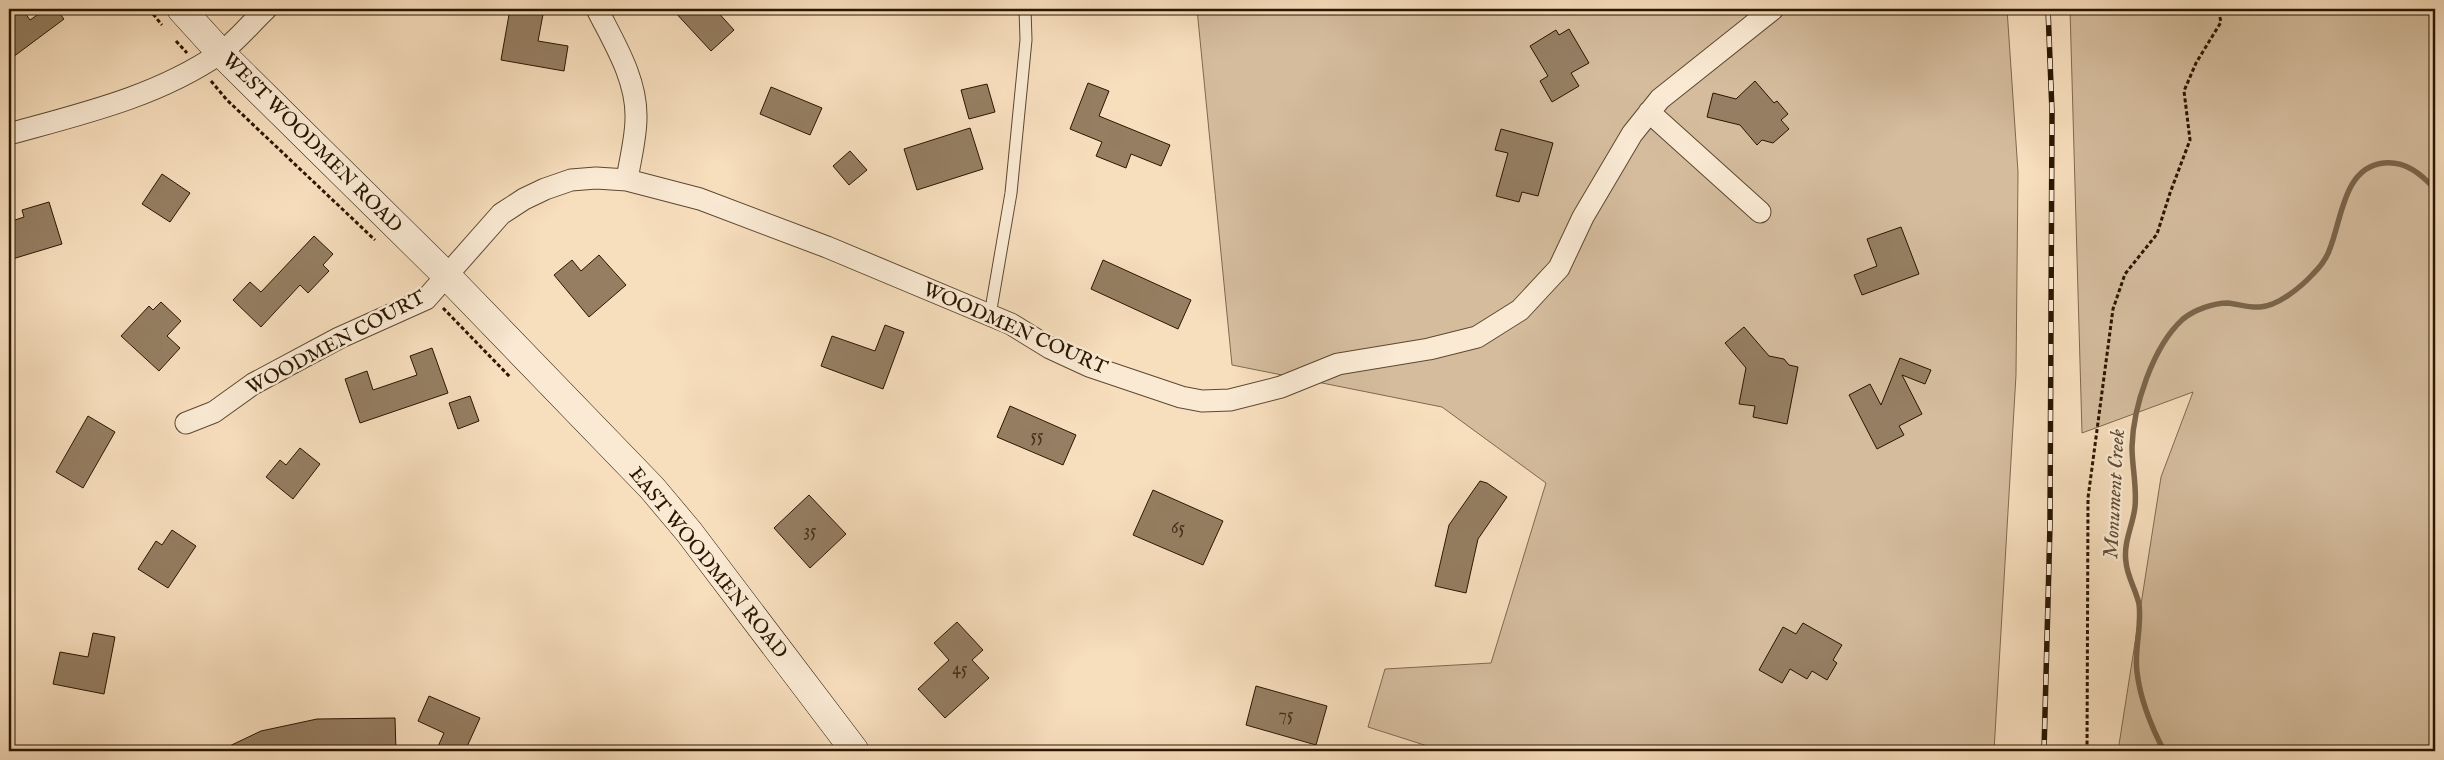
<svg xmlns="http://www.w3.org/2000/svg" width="2444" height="760" font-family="'IM FELL English',serif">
	<rect width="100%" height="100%" fill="#f7debd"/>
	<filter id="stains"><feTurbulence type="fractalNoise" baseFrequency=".004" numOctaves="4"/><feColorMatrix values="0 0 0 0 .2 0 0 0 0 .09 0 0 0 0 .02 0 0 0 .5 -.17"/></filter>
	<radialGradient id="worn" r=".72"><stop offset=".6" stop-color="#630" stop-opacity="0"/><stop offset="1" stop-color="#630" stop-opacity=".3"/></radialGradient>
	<!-- green -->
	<path fill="#d4bc9d" stroke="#7f694e" d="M1197 9H2007L2018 172 2016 375 1994 751H1443L1368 727 1385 669 1491 663 1546 483 1442 407 1232 365Z
		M2070 9H2435V751H2118L2161 477 2193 392 2082 433Z"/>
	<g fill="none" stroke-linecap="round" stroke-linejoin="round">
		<!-- stream -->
		<path stroke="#7b654b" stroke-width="5.5" d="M2164 751C2152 728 2140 698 2137 672 2134 650 2142 626 2139 604 2136 590 2127 576 2126 562 2123 543 2133 525 2135 507 2137 486 2132 467 2132 447 2133 407 2153 346 2183 319 2194 310 2213 303 2228 303 2238 304 2249 308 2260 307 2278 306 2301 287 2313 274 2319 268 2326 259 2329 251 2342 220 2343 167 2384 163 2406 161 2421 174 2435 189"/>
	</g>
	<!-- building -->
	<path fill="#957e62" stroke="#2a1600" d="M22 9 30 20 46 9H56L64 19 9 60V19Z
		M510 9H544L538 41 568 46 564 71 501 60Z
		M672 9H715L734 30 711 51Z
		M1569 29 1589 63 1571 73 1579 86 1552 102 1540 81 1548 76 1530 46 1556 30 1559 35Z
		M1755 81 1774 103 1777 101 1788 114 1781 120 1789 129 1773 143 1762 140 1757 145 1740 125 1707 117 1713 93 1736 99Z
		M1088 83 1109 91 1099 116 1170 145 1161 166 1131 154 1126 168 1096 156 1102 142 1070 129Z
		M987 84 995 112 969 119 961 90Z
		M771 87 822 108 810 135 760 114Z
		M970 128 983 169 917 190 904 149Z
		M1501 129 1553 143 1538 196 1522 192 1519 202 1496 196 1508 153 1495 150Z
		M850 151 867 170 849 185 833 166Z
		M162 174 190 193 170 222 142 204Z
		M49 202 62 244 9 260V222L24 217 22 210Z
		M1901 227 1919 274 1862 295 1854 275 1877 266 1867 239Z
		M314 236 333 254 323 265 329 271 308 293 300 285 261 327 233 300 250 282 261 292Z
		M599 255 626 285 589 317 554 275 572 260 581 271Z
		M1103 260 1191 300 1178 329 1091 289Z
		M161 302 181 321 167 336 180 348 159 371 121 336 149 306 153 310Z
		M885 325 904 332 883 389 821 366 832 336 875 351Z
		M1744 327 1769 356 1784 359 1789 365 1798 367 1787 424 1753 417 1755 406 1739 404 1746 368 1725 343Z
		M432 348 448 393 360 423 345 379 367 371 373 390 417 375 410 356Z
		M1900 358 1931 370 1925 384 1902 375 1922 414 1899 426 1904 435 1877 449 1849 395 1870 384 1881 405Z
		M470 396 479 421 458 429 449 403Z
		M1010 406 1076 435 1063 465 997 437Z
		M88 416 115 432 83 488 56 472Z
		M300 448 320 464 293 499 266 477 280 460 286 465Z
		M1480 481 1487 483 1507 497 1478 539 1466 593 1435 586 1449 525Z
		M1153 490 1223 521 1203 565 1133 535Z
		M809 495 846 534 810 568 774 528Z
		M172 530 196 546 168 588 138 569 156 541 162 545Z
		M957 622 983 650 972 660 989 678 945 718 918 689 949 660 934 643Z
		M1803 623 1842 645 1833 660 1837 663 1827 680 1812 671 1807 679 1790 669 1782 683 1759 670 1783 627 1796 634Z
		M93 633 115 637 104 694 53 684 60 652 88 657Z
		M1256 686 1327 706 1316 745 1246 725Z
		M429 696 480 718 465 751H436L444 733 418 721Z
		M395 718 396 751H219L261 731 317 719Z"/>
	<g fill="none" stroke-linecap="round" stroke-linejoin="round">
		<!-- lane casing -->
		<g stroke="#5d482f" stroke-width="13">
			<path id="lane" d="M990 315 1011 193 1026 40 1025 9"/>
		</g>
		<!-- street casing -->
		<g stroke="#5d482f" stroke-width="23">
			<path id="street" d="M597 9C614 43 637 79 636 118 636 138 630 160 627 180
				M1649 112 1760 212
				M9 134C81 114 156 97 219 54 236 42 251 23 266 9
				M186 423 214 412 253 384 339 338 426 299 501 214 524 199 545 189 571 180 596 178 627 180 700 199 827 247 1011 324 1050 348 1089 366 1181 397 1202 401 1230 400 1281 387 1338 364 1429 349 1477 337 1520 310 1559 268 1583 217 1632 134 1660 99 1773 9"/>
		</g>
		<!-- secondary casing -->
		<g stroke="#2a1600" stroke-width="29">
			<path id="secondary" d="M181 9 221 53 446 275 652 488 689 532 855 751"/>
		</g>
		<!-- path -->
		<path stroke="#2a1600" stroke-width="3" stroke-dasharray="4 2.5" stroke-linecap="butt" d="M149 9 162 25
			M176 41 187 53
			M211 81 227 100 375 240
			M443 308 510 377
			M2087 751 2088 498 2113 309 2125 274 2157 234 2170 193 2190 140 2184 91 2196 63 2221 22 2218 9"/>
		<!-- lane -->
		<use href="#lane" stroke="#faead4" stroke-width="11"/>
		<!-- street -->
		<use href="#street" stroke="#faead4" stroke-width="21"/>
		<!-- secondary -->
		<use href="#secondary" stroke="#faead4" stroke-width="28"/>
		<!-- rail casing -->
		<g stroke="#2a1600" stroke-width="5.5">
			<path id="rail" d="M2044 751 2050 525 2052 112 2048 9"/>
		</g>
		<!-- rail -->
		<use href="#rail" stroke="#faead4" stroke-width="4" stroke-dasharray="11" stroke-linecap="butt"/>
	</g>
	<g text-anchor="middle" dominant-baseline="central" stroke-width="5" stroke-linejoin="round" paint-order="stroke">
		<!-- number labels -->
		<g font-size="18" fill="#453018">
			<text x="1037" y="436">55</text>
			<text x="1178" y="528">65</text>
			<text x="810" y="531">35</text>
			<text x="960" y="669">45</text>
			<text x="1286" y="715">75</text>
		</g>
		<!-- street labels -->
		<g font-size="20" fill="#2a1600" stroke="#faead4">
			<text transform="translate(312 143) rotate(45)">WEST WOODMEN ROAD</text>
			<text transform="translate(1015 329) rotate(24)">WOODMEN COURT</text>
			<text transform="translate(336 343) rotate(-28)">WOODMEN COURT</text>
			<text transform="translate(708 563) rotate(51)">EAST WOODMEN ROAD</text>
		</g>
		<!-- water labels -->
		<g font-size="21" font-style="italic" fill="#604b32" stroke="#faead4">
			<text transform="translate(2115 494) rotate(-87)">Monument Creek</text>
		</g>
	</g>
	<!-- margin -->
	<rect width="2444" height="760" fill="none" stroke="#f7debd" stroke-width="30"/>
	<rect x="10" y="10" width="2424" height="740" fill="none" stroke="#2a1600" stroke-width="2.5"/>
	<rect x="15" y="15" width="2414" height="730" fill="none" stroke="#2a1600"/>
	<rect width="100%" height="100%" filter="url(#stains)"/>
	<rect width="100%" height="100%" fill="url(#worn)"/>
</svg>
